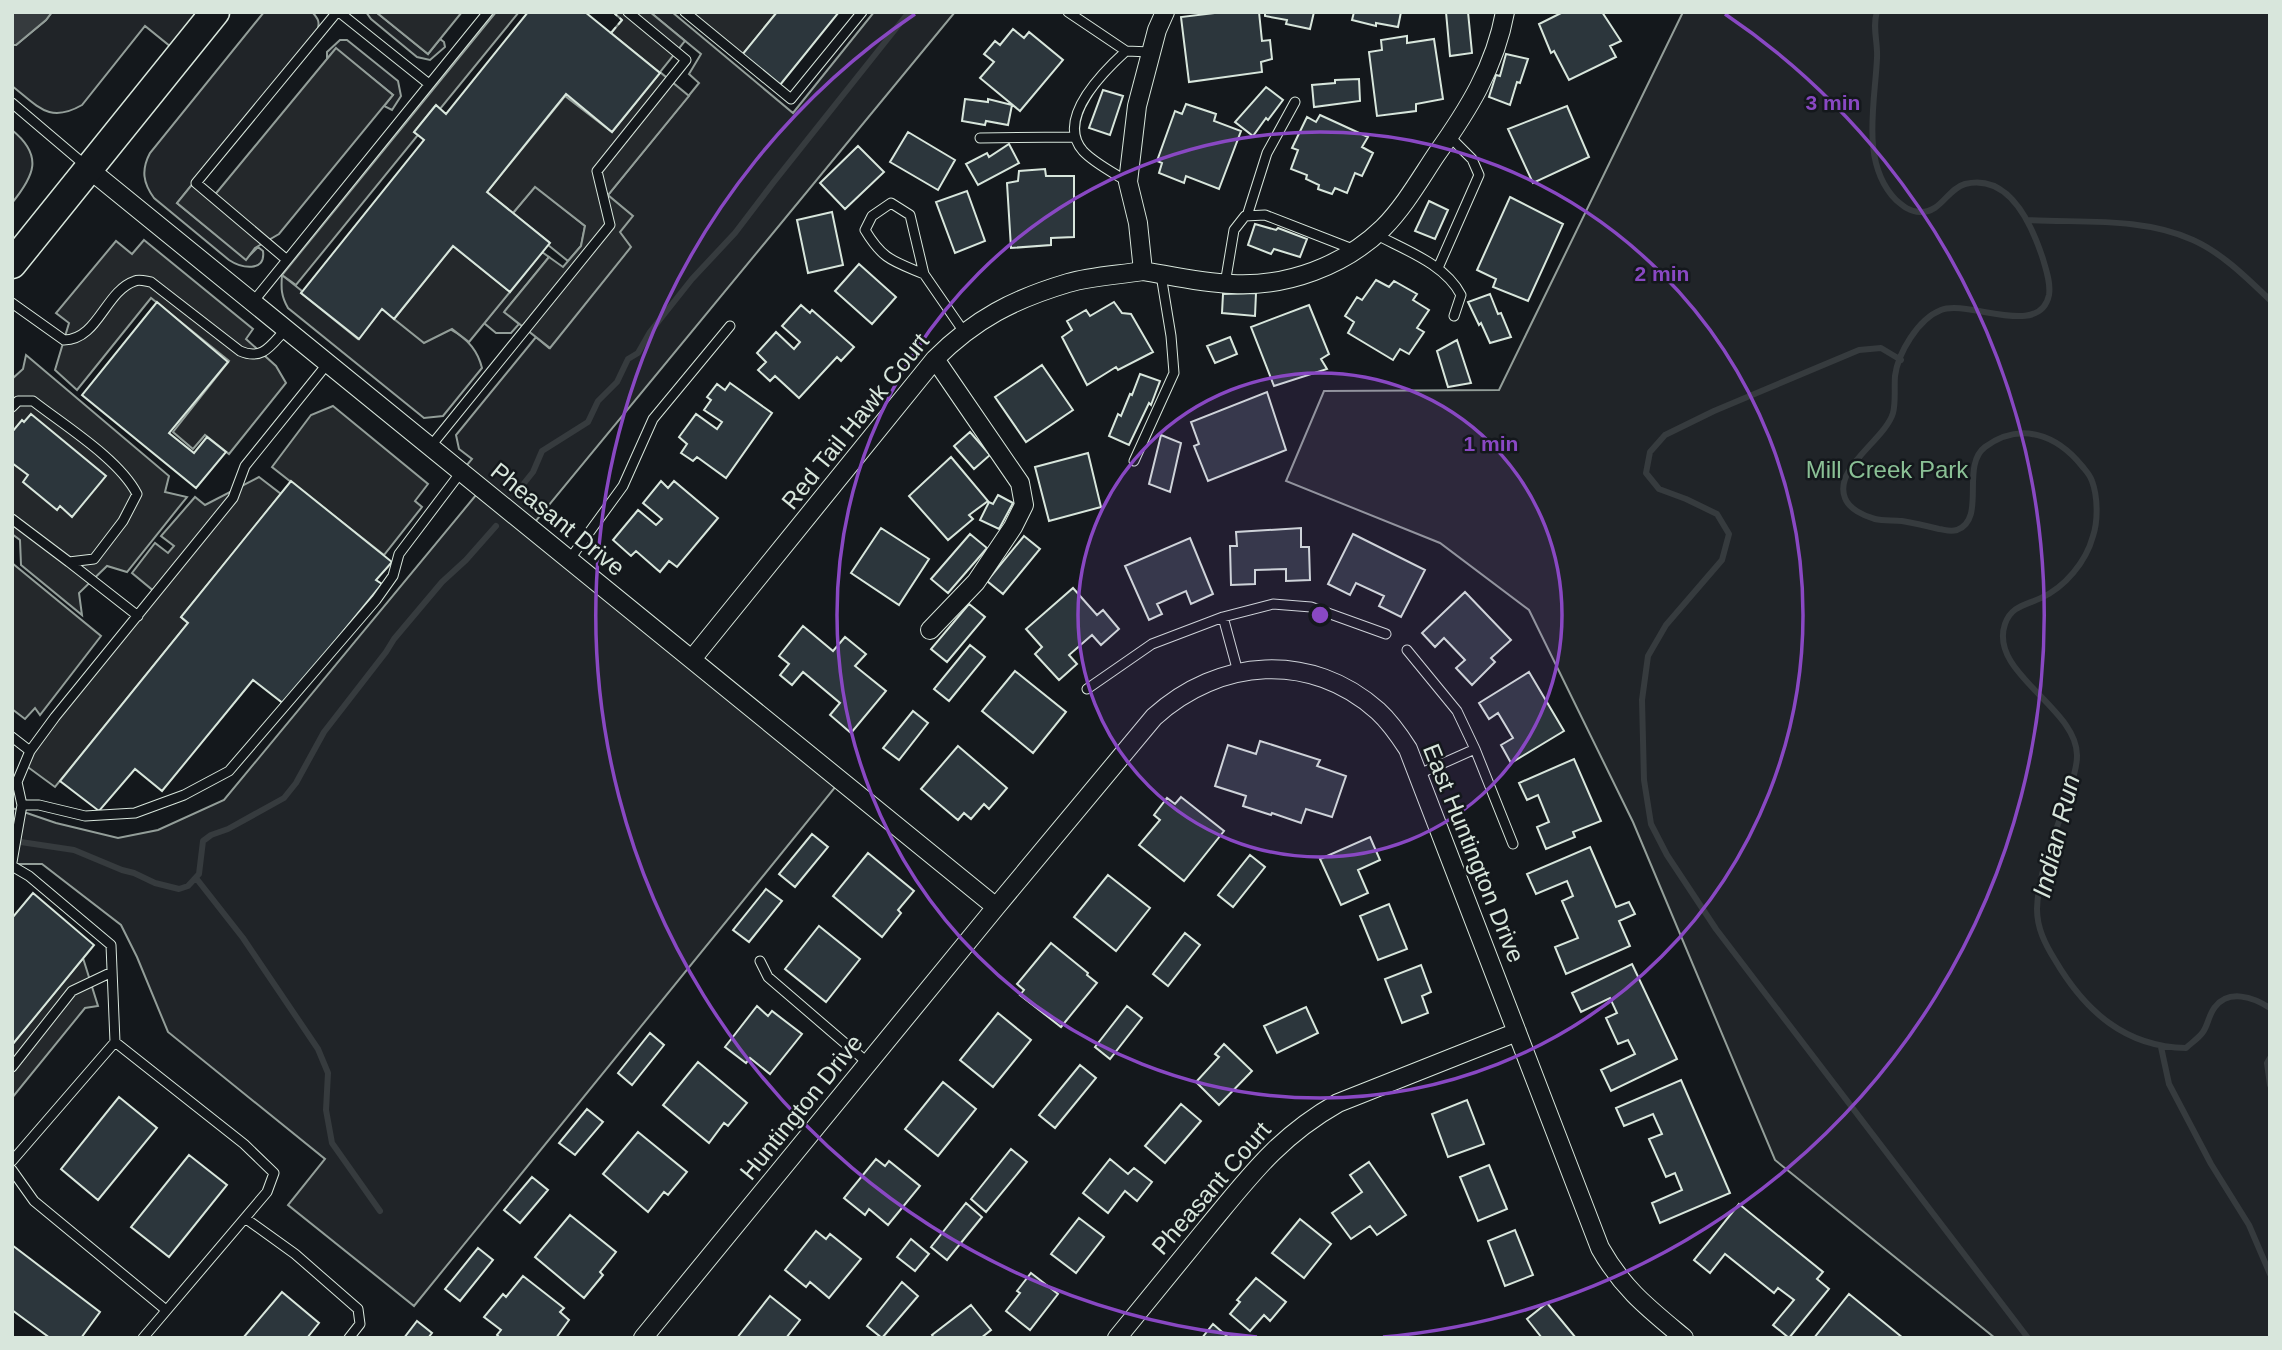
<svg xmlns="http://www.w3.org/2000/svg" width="2282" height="1350" font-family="Arial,sans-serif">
	<rect width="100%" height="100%" fill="#14181c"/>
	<!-- green -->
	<path fill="#202428" stroke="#939e99" stroke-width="2" d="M52 12H215L181 55 145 26 82 105C49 124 38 106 12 86V45H16L46 20Z
		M264 12H312C319 19 320 23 317 32L177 203 246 259 258 247 263 251C266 273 241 268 229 260L154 198C143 183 141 170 150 153Z
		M366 12H376L428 54 440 39 444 42 445 47 430 60 417 57 371 19Z
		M650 12H672L793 113 874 12H955L530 528 841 780 414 1306 288 1205 325 1159 168 1032 137 957 121 925 42 864H12V808L56 823 118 838 158 830 224 800 481 489 461 472 472 459 459 449 456 435 536 337 549 348 620 232 608 195 699 83 689 74 701 54Z
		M1683 12H2270V1338H1995L1775 1160 1633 822 1529 610 1440 543 1286 481 1324 391 1499 390Z
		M340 40H347L398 81 401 96 392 110 384 106 393 95 336 49 327 59V52Z
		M12 130C44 156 34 176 12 203Z
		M535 186 585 226 581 246 568 261 548 245 549 242 513 213Z
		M542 252 549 257 505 311 519 324 511 333H496L484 323Z
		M282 275 302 291 301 293 358 339 382 309C421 320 471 323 482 368L443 416 424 418 288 308C281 296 281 288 282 275Z"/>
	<!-- parking -->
	<path fill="#24282b" stroke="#939e99" stroke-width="2" d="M376 12H462L428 54Z
		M496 12H519L440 109 435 106 414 132 418 135 296 285 282 275Z
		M613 12H650L685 41 660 72 689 96 608 195 633 216 620 232 631 247 550 348 504 312 549 257 563 267 581 246 585 226 535 187 513 213 487 192 565 96 612 132 660 73 611 33 622 20Z
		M686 12H777L742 55Z
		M336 48 393 95 279 234 255 248 246 260 177 203 194 182 213 197Z
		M144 240 253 329 246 339 276 366 286 383 229 454 205 435 193 449 173 432 229 361 151 298 77 390 55 370 69 323 56 313 116 241 132 254Z
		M453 246 510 292 469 342 452 329 424 343 394 319Z
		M26 355 169 476 165 492 187 497 127 572 107 566 79 593 82 615 21 565 20 540 12 534V379L23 369Z
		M333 406 428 484 415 501 422 507 384 555 272 467 311 415Z
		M259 477 281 494 181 617 188 623 55 787 25 765 30 751 156 593 132 573 155 543 168 553 174 546 161 536 195 497 205 505Z
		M12 563 101 636 40 715 35 708 25 719 12 709Z
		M83 958 98 1006 85 1008 12 1098V1045Z"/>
	<!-- water -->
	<path fill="#363b3e" stroke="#939e99" stroke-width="2" d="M12 12H52L46 20 16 45H12Z"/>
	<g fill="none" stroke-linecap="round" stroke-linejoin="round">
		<!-- stream -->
		<path stroke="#363b3e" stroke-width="6" d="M1877 12C1872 27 1878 42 1877 58 1875 104 1860 163 1896 200 1903 206 1910 212 1920 212 1941 213 1947 189 1965 184 2010 173 2032 225 2043 259 2046 270 2051 283 2049 295 2040 339 1968 299 1941 310 1918 319 1898 353 1895 376 1894 388 1896 402 1893 413 1885 440 1833 468 1845 498 1849 509 1864 516 1875 519 1883 521 1893 520 1902 521 1914 523 1927 526 1939 529 1946 530 1950 532 1957 530 1987 519 1960 466 1985 447 2021 421 2057 435 2082 466 2086 471 2090 475 2092 481 2098 497 2098 521 2093 536 2086 562 2065 587 2041 598 2026 605 2011 606 2005 624 1988 673 2078 708 2077 756 2077 771 2070 787 2066 801 2055 835 2038 873 2037 909 2037 928 2045 944 2055 960 2085 1011 2125 1047 2186 1048 2191 1043 2199 1038 2203 1032 2208 1025 2209 1014 2215 1007 2229 989 2253 997 2270 1008
			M2028 220C2082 223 2143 217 2193 240 2222 253 2247 278 2270 300
			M1901 360 1881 348 1859 350 1714 411 1665 435 1650 452 1646 473 1659 489 1686 499 1717 514 1729 534 1722 560 1666 625 1648 656 1642 700 1644 780 1651 824 1667 855 1716 929 2028 1338
			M521 487 533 472 542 451 588 422 598 401 617 382 628 359 638 353 650 332 692 279 735 233 773 183 909 12
			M14 841 74 850 122 870 134 873 155 883 179 889 188 886 199 874 203 841 211 835 228 829 284 798 296 783 324 732 386 652 394 639 442 582 466 560 496 526
			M196 878 243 938 318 1049 328 1073 326 1110 332 1143 380 1211
			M2161 1047 2169 1084 2211 1164 2249 1225 2270 1274
			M2270 1058 2267 1063 2270 1085"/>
	</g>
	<!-- building -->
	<path fill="#2c363c" stroke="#d8e6dc" stroke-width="2" d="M528 12H585L660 73 612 132 566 94 487 192 550 243 510 292 453 246 394 319 382 309 359 339 301 293 424 140 414 132 436 105 446 114Z
		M777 12H839L780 85 742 55Z
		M1223 12H1259L1262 41 1270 40 1272 59 1261 62 1262 72 1189 82 1181 17Z
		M1265 12H1314L1310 29 1286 24 1287 20 1265 16Z
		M1354 12H1401L1398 27 1376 23V26L1352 20Z
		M1446 12H1468L1472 53 1450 56Z
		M1563 12H1602L1621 41 1610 46 1616 57 1569 80 1554 51 1551 53 1539 24Z
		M1013 29 1024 38 1029 32 1063 60 1020 111 980 78 994 62 984 54 995 41 1000 45Z
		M1407 36V43L1434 39 1443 99 1416 104V111L1377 116 1369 52 1382 50 1381 40Z
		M1506 54 1528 59 1520 83 1517 82 1510 105 1489 97 1496 75 1500 76Z
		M1359 79 1360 101 1314 107 1312 85 1335 83V80Z
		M1266 87 1283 100 1268 120 1266 118 1253 136 1235 122Z
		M1103 90 1123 96 1110 135 1089 128Z
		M965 99 988 102V99L1012 105 1008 125 986 121 985 125 962 121Z
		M1186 104 1216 114 1214 121 1241 131 1219 189 1186 176 1184 183 1159 173 1162 163 1157 161 1175 111 1182 114Z
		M1567 106 1589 157 1533 183 1508 129Z
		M1320 115 1368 137 1362 147 1373 153 1362 176 1355 173 1347 193 1335 188 1332 194 1318 189 1319 185 1306 179 1307 175 1291 169 1298 150 1292 148 1307 117 1316 122Z
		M908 132 955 160 938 190 890 162Z
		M1009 144 1019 163 978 185 966 164 987 153 989 157Z
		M858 146 884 172 845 209 820 183Z
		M1045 169 1046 176H1074V237L1051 238V245L1011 248 1007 183 1018 181 1019 171Z
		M967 191 985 241 955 253 936 202Z
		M1510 197 1563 224 1528 301 1493 287 1496 279 1477 270Z
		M1429 201 1448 210 1435 239 1415 231Z
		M832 212 843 265 808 273 797 220Z
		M1255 224 1276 230 1278 228 1307 239 1300 257 1274 249 1271 254 1248 245Z
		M859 264 896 297 872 324 835 291Z
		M1376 280 1389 287 1394 281 1417 294 1413 300 1429 310 1417 328 1424 332 1409 354 1400 349 1393 360 1348 333 1354 322 1345 316 1357 297 1362 300Z
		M1256 293 1255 316 1222 313 1223 294Z
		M1490 294 1498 314 1501 313 1511 337 1490 343 1481 323 1479 325 1468 302Z
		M157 302 228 362 169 433 194 453 207 437 226 452 196 488 82 395Z
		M1114 302 1122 313 1131 314 1153 352 1118 370 1116 367 1087 385 1062 337 1072 330 1067 321 1086 310 1090 316Z
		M801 305 810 313 812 310 854 347 841 361 837 357 799 398 775 376 770 381 758 370 766 362 757 353 776 332 794 349 800 342 782 326Z
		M1309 305 1329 354 1321 359 1327 369 1274 386 1251 327Z
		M1230 337 1237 354 1215 363 1207 346Z
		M1457 340 1471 383 1448 387 1437 351Z
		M1042 365 1073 410 1026 442 995 397Z
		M1140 374 1160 381 1151 405 1149 403 1129 445 1109 436 1118 414 1121 416 1130 394 1132 395Z
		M730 383 772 413 726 478 697 457 693 461 681 453 687 444 679 437 696 414 717 429 722 422 704 410 711 400 707 397 717 384 725 390Z
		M1267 392 1286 450 1208 481 1194 446 1199 444 1191 422Z
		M31 414 106 476 72 517 60 506 57 510 23 482 28 475 12 463V432L22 420 24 422Z
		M970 432 990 455 974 469 954 446Z
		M1161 435 1181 443 1170 492 1149 484Z
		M1088 453 1101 507 1049 521 1035 467Z
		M951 457 988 501 969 515 973 519 948 540 909 496Z
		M291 481 392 562 376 580 382 584 284 704 253 680 162 791 135 769 99 811 60 781 188 623 181 617Z
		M661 481 668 488 674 481 718 518 677 567 669 561 660 572 636 551 631 556 613 540 638 510 656 525 662 519 643 503Z
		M998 495 1013 503 999 529 980 520 989 502 993 504Z
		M881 528 929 559 899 605 851 573Z
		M1301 528V547H1309L1310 580 1286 581V569L1255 570V584L1231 585 1230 546H1237L1236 532Z
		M970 534 987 548 948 593 931 579Z
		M1353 534 1425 570 1401 617 1379 606 1384 596 1356 583 1350 595 1328 584Z
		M1024 536 1040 549 1003 594 987 581Z
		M1190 538 1213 594 1191 604 1186 591 1157 604 1162 614 1149 620 1125 566Z
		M1073 588 1097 615 1103 610 1119 629 1101 645 1092 635 1069 655 1077 664 1059 680 1035 654 1042 647 1026 629Z
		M1465 592 1511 640 1491 658 1495 662 1472 685 1456 668 1465 660 1444 638 1435 647 1422 633Z
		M969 604 985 617 947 662 931 649Z
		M803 626 833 651 845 637 866 654 855 666 886 691 851 733 830 715 840 703 803 672 792 685 780 675 789 664 779 656Z
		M970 645 985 657 949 701 934 689Z
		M1015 671 1066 712 1033 753 982 711Z
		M1529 672 1564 731 1511 763 1501 745 1513 738 1498 713 1489 719 1479 703Z
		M913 711 928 723 899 760 883 748Z
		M1260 741 1320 760 1317 766 1346 776 1332 817 1306 809 1301 823 1272 813 1271 815 1243 806 1246 796 1215 786 1228 745 1256 754Z
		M958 746 1007 788 989 809 984 804 971 819 964 813 958 820 921 789Z
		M1574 759 1601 821 1573 832 1575 837 1546 849 1537 827 1549 822 1538 795 1527 800 1519 783Z
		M1181 797 1224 831 1184 881 1139 845 1160 820 1154 815 1167 798 1175 804Z
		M812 834 828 847 795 887 779 874Z
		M1370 837 1380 860 1358 870 1368 893 1341 905 1320 859Z
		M1590 847 1616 907 1629 902 1635 914 1619 921 1630 946 1566 974 1555 947 1578 938 1562 901 1573 896 1567 881 1536 894 1527 874Z
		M868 853 914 891 898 910 901 913 882 937 833 896Z
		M1250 855 1265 867 1233 907 1218 895Z
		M1108 875 1150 908 1116 951 1074 917Z
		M766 889 782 901 749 942 733 930Z
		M33 893 94 945 12 1045V918Z
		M1389 904 1407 949 1378 960 1360 916Z
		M819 926 860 959 826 1002 785 969Z
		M1185 933 1200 945 1168 986 1153 974Z
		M1051 943 1088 973 1087 975 1097 983 1061 1027 1020 995 1024 990 1017 984Z
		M1632 964 1677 1059 1611 1091 1601 1070 1635 1054 1628 1040 1618 1044 1606 1018 1617 1013 1610 998 1581 1012 1572 993Z
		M1421 965 1431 992 1422 996 1428 1013 1402 1023 1385 979Z
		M757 1006 768 1016 772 1011 802 1034 770 1074 750 1058 746 1063 725 1047Z
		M1127 1006 1142 1018 1110 1059 1095 1047Z
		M1306 1007 1318 1033 1277 1053 1264 1026Z
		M998 1013 1031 1040 993 1087 960 1060Z
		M650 1033 664 1045 632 1085 618 1073Z
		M1224 1044 1252 1071 1219 1105 1196 1082 1219 1057 1215 1054Z
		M698 1062 747 1103 728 1126 724 1123 709 1143 663 1105Z
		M1080 1065 1096 1078 1055 1128 1039 1115Z
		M1681 1080 1730 1193 1660 1223 1652 1203 1682 1190 1675 1173 1666 1177 1649 1139 1662 1134 1653 1114 1624 1126 1616 1108Z
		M943 1082 976 1109 938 1156 905 1129Z
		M119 1097 157 1128 98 1200 61 1169Z
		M1467 1100 1484 1144 1448 1157 1432 1114Z
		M1181 1104 1201 1121 1165 1163 1145 1146Z
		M587 1109 603 1122 575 1155 559 1143Z
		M638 1132 687 1172 668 1195 664 1192 648 1212 603 1174Z
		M1011 1149 1027 1162 986 1212 971 1199Z
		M189 1155 227 1185 169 1257 131 1227Z
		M876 1159 885 1166 889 1161 920 1186 888 1225 869 1209 865 1215 844 1198Z
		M1110 1159 1128 1174 1134 1168 1152 1182 1137 1201 1125 1191 1108 1213 1083 1193Z
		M1369 1162 1406 1215 1377 1235 1370 1226 1351 1239 1332 1213 1362 1192 1350 1175Z
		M1489 1165 1507 1209 1478 1221 1460 1177Z
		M532 1177 548 1190 520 1223 504 1210Z
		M966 1203 982 1217 947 1260 931 1247Z
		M1739 1204 1823 1272 1817 1279 1829 1289 1789 1338 1773 1325 1794 1300 1778 1288 1774 1293 1725 1254 1710 1273 1694 1260Z
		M570 1215 616 1252 600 1272 603 1275 584 1298 535 1257Z
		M1079 1218 1104 1237 1076 1273 1051 1254Z
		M1300 1219 1331 1244 1304 1278 1272 1253Z
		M1515 1230 1533 1275 1505 1286 1488 1241Z
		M816 1231 826 1239 830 1234 861 1259 829 1298 810 1282 806 1287 785 1270Z
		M911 1239 929 1254 915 1271 897 1257Z
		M12 1245 100 1312 81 1338H50L12 1310Z
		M478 1248 493 1260 460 1301 445 1289Z
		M1031 1273 1058 1294 1030 1330 1006 1311 1020 1293 1017 1291Z
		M523 1276 564 1308 560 1312 569 1320 556 1338H500L497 1335 501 1330 484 1317 503 1294 506 1297Z
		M1256 1278 1286 1302 1270 1321 1264 1315 1250 1331 1230 1314 1240 1302 1237 1300Z
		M902 1282 918 1296 882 1338 867 1326Z
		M282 1292 319 1323 307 1338H243Z
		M1849 1294 1903 1338H1814Z
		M770 1296 800 1320 786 1338H737Z
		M1547 1303 1576 1338H1542L1527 1319Z
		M971 1305 991 1330 981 1338H934L932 1335Z
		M417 1321 432 1333 428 1338H404Z
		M1213 1324 1229 1338H1202Z"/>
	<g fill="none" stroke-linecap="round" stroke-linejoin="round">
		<!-- service casing -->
		<g stroke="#d8e6dc" stroke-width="11">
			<path id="service" d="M339 12 429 84
				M685 12 791 99 862 12
				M1068 12 1126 51
				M12 103 85 165
				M980 138 1074 137
				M1128 182C1114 173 1094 163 1083 151 1055 119 1104 71 1126 51L1151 52
				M1247 216 1267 153 1295 102
				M1375 234C1405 250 1445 264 1461 295L1454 316
				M287 260 196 183 337 12
				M1438 268 1479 175 1472 159 1449 136
				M924 274C893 261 883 260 865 230L872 216 891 203 910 215 924 274 964 332
				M1225 284 1234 230 1245 216 1265 215 1355 250
				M253 302 488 12
				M12 303 64 340C98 340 105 291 135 281 139 279 145 281 151 282L240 351C263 361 271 345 286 329
				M12 407 18 401H33C65 426 119 459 137 494L123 521 94 559 69 562 12 519
				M430 447 610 225 597 171 686 60 628 12
				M1134 461 1174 373 1171 336 1161 275
				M569 560 623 486 653 419 730 326
				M69 562 138 616
				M1223 617 1238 672
				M1407 650 1457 711 1475 749 1513 844
				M1087 689 1152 644 1223 617 1273 604 1311 607 1386 634
				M12 737 30 751
				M1419 774 1475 749
				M22 805H39L85 816 135 813 184 795 229 771 376 600 393 576 399 554 461 472
				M12 862 22 805 17 782 30 751 55 717 233 498 245 466 328 363
				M12 866 29 876 111 945 115 1042 12 1161
				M760 961 768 977 868 1063
				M115 1042 244 1144 274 1173 267 1192 143 1338
				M12 1067 72 991 112 972
				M12 1170 34 1201 166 1310
				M245 1218 295 1254 358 1309 360 1324 349 1338"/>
		</g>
		<!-- minor casing -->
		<g stroke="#d8e6dc" stroke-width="20">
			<path id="minor" d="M1165 12 1157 30 1137 106 1128 182 1138 223 1143 271C1172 276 1202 283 1232 284 1287 287 1344 266 1383 228 1404 207 1420 179 1436 155 1468 110 1495 67 1505 12
				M89 169 996 907
				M930 630 976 582 1013 527 1024 505 1020 483 935 359
				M692 659 935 359C975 319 1014 299 1068 283 1092 276 1119 275 1143 271
				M643 1338 996 907 1154 717C1219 658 1311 651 1378 711 1390 722 1399 735 1408 749L1600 1248C1623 1289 1648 1308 1684 1338
				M1117 1338C1147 1301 1177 1265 1206 1229 1249 1177 1278 1137 1338 1103L1517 1032"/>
		</g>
		<!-- primary casing -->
		<g stroke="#d8e6dc" stroke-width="31">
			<path id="primary" d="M12 264 215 12"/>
		</g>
		<!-- service -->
		<use href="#service" stroke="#14181c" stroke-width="9"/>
		<!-- minor -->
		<use href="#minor" stroke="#14181c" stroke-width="18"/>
		<!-- primary -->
		<use href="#primary" stroke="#14181c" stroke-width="28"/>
		<!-- fence -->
		<path stroke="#d8e6dc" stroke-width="2" stroke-dasharray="9 3.5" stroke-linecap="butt" d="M610 32 611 33 622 20 613 12"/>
	</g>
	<!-- distance rings -->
	<circle cx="1320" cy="615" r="242" fill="#8948c3" fill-opacity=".12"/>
	<g fill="none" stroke="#8948c3" stroke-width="3.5">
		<circle cx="1320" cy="615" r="242"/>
		<circle cx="1320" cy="615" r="483"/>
		<path d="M1257 1337A725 725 0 0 1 915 14M1725 14A725 725 0 0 1 1383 1337"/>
	</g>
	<g text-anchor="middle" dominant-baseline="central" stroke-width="5" stroke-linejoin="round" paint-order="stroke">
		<!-- street labels -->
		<g font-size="24" fill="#d8e6dc" stroke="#14181c">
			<text transform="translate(855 421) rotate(-51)">Red Tail Hawk Court</text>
			<text transform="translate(558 519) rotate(39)">Pheasant Drive</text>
			<text transform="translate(1474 853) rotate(68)">East Huntington Drive</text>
			<text transform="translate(801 1107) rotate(-51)">Huntington Drive</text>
			<text transform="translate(1211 1188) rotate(-49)">Pheasant Court</text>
		</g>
		<!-- park labels -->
		<g font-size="24" fill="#8ac095" stroke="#14181c">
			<text x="1887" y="469">Mill Creek Park</text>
		</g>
		<!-- water labels -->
		<g font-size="26" font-style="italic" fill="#d8e6dc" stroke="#14181c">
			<text transform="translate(2056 836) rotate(-76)">Indian Run</text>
		</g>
	</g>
	<circle cx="1320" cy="615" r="10" fill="#8948c3" stroke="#14181c" stroke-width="3.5"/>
	<g font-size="21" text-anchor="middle" font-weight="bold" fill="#8948c3" stroke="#14181c" stroke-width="5" stroke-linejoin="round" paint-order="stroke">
		<text x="1833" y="110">3 min</text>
		<text x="1662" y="281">2 min</text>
		<text x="1491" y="451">1 min</text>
	</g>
	<!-- border -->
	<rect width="2282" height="1350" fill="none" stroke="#d8e6dc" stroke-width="28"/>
</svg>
